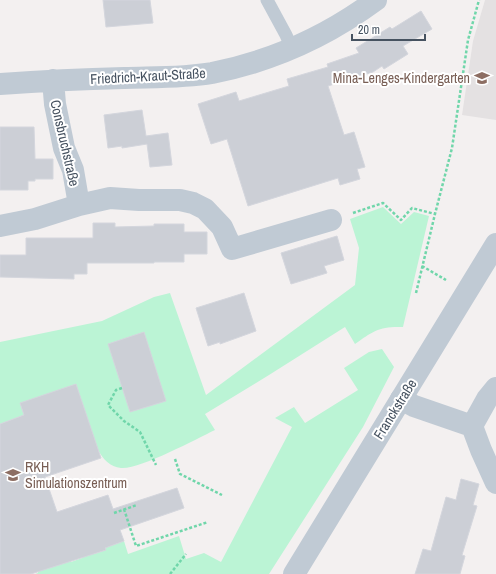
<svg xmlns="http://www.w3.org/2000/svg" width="496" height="574" font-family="'Archivo Narrow',sans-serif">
	<rect width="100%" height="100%" fill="#f3f0f0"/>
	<!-- education -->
	<path fill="#e4e1e2" d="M485 0H496V120L462 115 473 41Z"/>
	<!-- green -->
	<path fill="#bbf4d5" d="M383 207 401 224 414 212 429 216 403 327C380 326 373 331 355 344L345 327 269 375 205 414 215 430C196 439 139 470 121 468 110 467 103 459 98 450L20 403 24 415 0 424V342L102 321 154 297 170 293 206 395 355 285 359 248 350 219Z
		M382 349 394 367 363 427 269 574H35L38 573V570L69 559 71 562 82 558 81 556 93 552 94 554 106 550 105 548 124 541 128 554 179 536 186 559 204 553 221 562 292 427 275 418 294 407 305 423 358 390 344 368 369 352Z"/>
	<!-- building -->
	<path fill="#cccfd6" stroke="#d4d6dd" d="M103 0H150L153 23 106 27Z
		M421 11 432 29 403 46 408 54 384 69 382 66 373 72 328 86 344 135 354 132 365 167 357 169 360 179 340 185 338 178 248 206 227 139 211 144 198 104 236 92 239 101 289 86 287 79 328 67 327 64 359 53 356 48 390 27 392 29Z
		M142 110 146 136 168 133 172 165 150 167 147 144 122 148V146L108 148 104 115Z
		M0 127H34L35 159H53V179H35V181H28V190H0Z
		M93 223H115V227L154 226V224H184V232H207V254H184V262H154V263H87V274H74V279L0 277V255H26V238H93Z
		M337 236 344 260 324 266 327 273 291 284 281 253Z
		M244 293 256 331 220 344V342L208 346 196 308Z
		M144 332 166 401 130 412 108 344Z
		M76 384 101 458 45 477 57 512 108 495 113 509 177 488 184 508 120 530 124 541 105 548 106 550 31 574H0V424L24 415 20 403Z
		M461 479 479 484 473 505 477 506 462 555 465 556 460 574H415L423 549 431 551 446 497 456 500Z"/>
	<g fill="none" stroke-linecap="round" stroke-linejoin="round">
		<!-- path -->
		<path stroke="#70d6aa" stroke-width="2.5" stroke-dasharray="3 2" stroke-linecap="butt" d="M353 213 383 203 401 220 412 208 435 214
			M422 266 446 280
			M416 293 435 214 452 148 468 40 479 0
			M122 388 116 390 108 405 124 421 140 432 156 465
			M175 459 180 474 222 495
			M124 509 136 546 208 522
			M114 513 137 505
			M170 574 186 554"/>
		<!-- service -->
		<path stroke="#c0cad4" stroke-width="13" d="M267 0 286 35 292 49"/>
		<!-- minor -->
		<path stroke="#c0cad4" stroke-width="22" d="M53 80 55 104 64 148 73 170 79 205
			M0 84C41 81 83 79 124 78 153 77 183 78 212 73 273 61 326 37 376 0
			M0 226 35 219 79 205 110 198 139 200H180L193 203 205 209 222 227 232 249 331 220
			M401 399 414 406 472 426
			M472 426 481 450 496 483
			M472 426 487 399 496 388"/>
		<!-- tertiary -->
		<path stroke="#c0cad4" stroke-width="22" d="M294 574 496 244"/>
	</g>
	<!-- icons -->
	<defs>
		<g id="school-bare" transform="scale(1.2)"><path d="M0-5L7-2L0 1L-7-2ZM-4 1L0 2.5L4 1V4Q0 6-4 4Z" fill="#8d6e63" stroke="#fff" stroke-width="2.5" paint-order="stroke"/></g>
	</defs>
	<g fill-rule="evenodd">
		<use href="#school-bare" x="482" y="78"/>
		<use href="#school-bare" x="13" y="475"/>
	</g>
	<g text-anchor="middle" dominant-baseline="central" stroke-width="4" stroke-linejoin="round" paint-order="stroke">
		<!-- street labels -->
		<g font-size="14" fill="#465260" stroke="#fff">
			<text transform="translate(148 76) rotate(-3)">Friedrich-Kraut-Straße</text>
			<text transform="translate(65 143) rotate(77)">Consbruchstraße</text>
			<text transform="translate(395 409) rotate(-58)">Franckstraße</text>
		</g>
		<!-- education labels -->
		<g font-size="14" fill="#785e54" stroke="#fff" text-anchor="end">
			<text x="470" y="78">Mina-Lenges-Kindergarten</text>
			<text x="25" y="467" text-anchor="start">RKH<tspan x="25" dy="16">Simulationszentrum</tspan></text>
		</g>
	</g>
	<!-- scale -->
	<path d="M352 34v6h73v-6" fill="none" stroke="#465260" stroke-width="2"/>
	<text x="358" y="34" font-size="12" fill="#465260" stroke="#ffffff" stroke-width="3" paint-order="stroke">20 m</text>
</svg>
